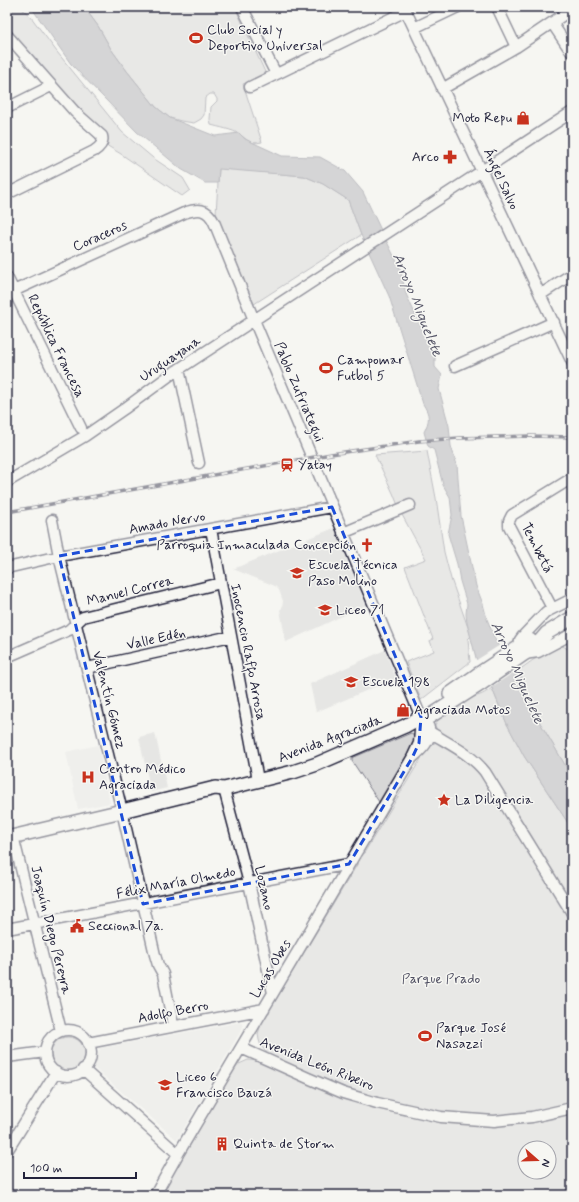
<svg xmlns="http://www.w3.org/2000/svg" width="579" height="1202" font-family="Mynerve,sans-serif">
	<rect width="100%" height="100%" fill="#f6f6f2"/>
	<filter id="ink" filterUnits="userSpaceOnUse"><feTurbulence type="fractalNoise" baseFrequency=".025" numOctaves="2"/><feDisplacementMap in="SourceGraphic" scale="8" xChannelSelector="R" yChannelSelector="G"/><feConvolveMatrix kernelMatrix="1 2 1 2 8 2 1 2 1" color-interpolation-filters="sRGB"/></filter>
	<g filter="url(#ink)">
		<!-- built -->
		<path fill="#e6e6e4" d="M334 528 366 605 286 642 280 610 282 608 283 601 279 590 275 586 233 569Z
			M385 650 396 678 316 712 310 684Z
			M155 733 167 788 151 792 139 737Z
			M98 745 110 803 78 809 66 752Z
			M241 1022 243 1027 177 1140 94 1068 100 1048Z"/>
		<!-- green -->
		<path fill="#d7d7d7" stroke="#7c7c89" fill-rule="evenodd" d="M7 7H20L31 17 57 52 122 132 153 158 183 178 190 190 182 196 121 154 96 139 7 37Z
			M84 7H235L265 72 256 80 243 84 262 142C248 145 249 140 239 134 234 130 218 127 211 125L210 119 211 107 217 101V99L214 94H210L205 98 204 115 201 119 194 123 181 121 170 118 156 107 127 71 111 49 98 26Z
			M219 168 304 176 323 184 348 200 361 235 254 304 216 213Z
			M427 451 436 498 444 552 451 579 471 636 468 639 470 662 421 700 406 662 434 651 430 641 433 639 405 567 426 559 401 513 393 493 375 455Z
			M563 646 572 652V775L568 770 539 721 529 698 519 670 533 660 541 656V654L560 647Z
			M492 688 496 698 507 724 524 756 572 829V905L501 788 486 764 473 753 437 731 435 725 438 720 472 697C480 696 485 693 492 688Z
			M411 733 416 736 417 741 381 805 352 761V758Z
			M437 742 442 744 481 771 572 921V1104L546 1111 491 1117 432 1111 380 1099 352 1090 300 1069 268 1054 261 1046 259 1040 258 1034 261 1024 425 752 432 744Z
			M51 1054a17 17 0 1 1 34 0a17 17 0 1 1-34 0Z
			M248 1060 260 1061 315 1086 492 1125C521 1125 543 1122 572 1114V1195H161L233 1071 239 1064ZM525 1148H549V1172H525Z"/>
		<!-- water -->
		<path fill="#adadb3" stroke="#757583" d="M31 7H84L98 26 111 49 127 71 156 107 170 118 215 136 239 133 245 139 282 156 320 157 345 171 363 192 380 228 400 268 406 294 435 357V367L442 375 439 389 449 426 451 446 457 465 461 516 476 586 483 604 487 619 497 644 519 670 529 698 539 721 568 770 572 775V829L524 756 507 724 496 698 492 688 476 658 467 623 466 614 467 604 460 581 457 564 448 534 452 515 450 497 443 485 434 450 428 446 424 432C430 420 430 415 423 404L389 296 361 235 348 200 323 184 304 176 219 169 218 183H205L181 169 137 132 71 64Z"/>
		<!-- pier -->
		<path fill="#f6f6f2" d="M500 645 521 668 490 688 475 661Z"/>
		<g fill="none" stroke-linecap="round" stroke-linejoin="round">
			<!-- minor casing -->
			<g stroke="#22223b" stroke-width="13">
				<path id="minor" d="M242 7 276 74
					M404 7 572 362
					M497 7 516 47
					M552 23 572 53
					M414 28 458 7
					M7 35 75 112 102 136C104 143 100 147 94 151L7 194
					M250 87 406 11
					M442 89 516 47 572 9
					M7 108 51 86
					M7 277 81 428
					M7 294 184 213C198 208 207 208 214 222L254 320 421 717C423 720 428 724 429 728 433 740 420 751 412 758
					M540 295 572 274
					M455 366 554 322
					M179 369 199 463
					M7 482 85 436 124 409 173 373 572 112
					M52 520 59 556 122 811 155 955 158 965 163 974 173 1025
					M211 529 258 780
					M343 533 410 505
					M7 568 59 556 332 507
					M552 608 509 526V521L512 515 572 478
					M519 646 520 640 523 636 546 612 572 599
					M524 654 538 652 572 634
					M7 657 69 630 83 617 221 583
					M87 668 231 636
					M430 732C449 744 471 754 485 772L572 913
					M224 789 249 883 273 993
					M13 836 61 1031
					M7 929 349 864
					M45 1053a23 23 0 1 1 46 0a23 23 0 1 1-46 0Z
					M88 1043 264 1009
					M241 1048 308 1078 343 1093 377 1103 441 1117 494 1121 532 1117 572 1108
					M7 1057 45 1052
					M83 1069 178 1154
					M7 1151 56 1072
					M155 1195 178 1154 412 758 419 743 421 717"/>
			</g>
			<!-- major casing -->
			<g stroke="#22223b" stroke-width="16">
				<path id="major" d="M450 694 477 675 530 640
					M7 838 122 811 215 788 224 789 293 772 317 764 405 726 421 717H429L482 683 524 654 541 640 547 633 572 618"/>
			</g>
			<!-- minor -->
			<use href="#minor" stroke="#f6f6f2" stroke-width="10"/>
			<!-- major -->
			<use href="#major" stroke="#f6f6f2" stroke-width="13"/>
			<!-- rail casing -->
			<g stroke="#22223b" stroke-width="3.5">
				<path id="rail" d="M7 512 331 454 419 441 459 438 531 436 572 437"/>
			</g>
			<!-- rail -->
			<use href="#rail" stroke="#f6f6f2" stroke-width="2" stroke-dasharray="6" stroke-linecap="butt"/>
		</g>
	</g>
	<!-- marked area -->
	<path d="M0 0H579V1202H0ZM332 507 421 717 419 743 412 758 349 864 143 904 59 556Z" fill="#f6f6f2" fill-opacity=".55" fill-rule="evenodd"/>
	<path fill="none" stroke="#1d4ed8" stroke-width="3" stroke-dasharray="8 5" stroke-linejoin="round" d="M332 507 421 717 419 743 412 758 349 864 143 904 59 556Z"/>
	<!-- icons -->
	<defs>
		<g id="stadium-bare" transform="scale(1.08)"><path d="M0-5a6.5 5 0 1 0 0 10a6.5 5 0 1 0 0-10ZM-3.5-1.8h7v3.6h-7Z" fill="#c8321e" stroke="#f6f6f2" stroke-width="2.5" paint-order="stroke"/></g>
		<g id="shop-bare" transform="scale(1.08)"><path d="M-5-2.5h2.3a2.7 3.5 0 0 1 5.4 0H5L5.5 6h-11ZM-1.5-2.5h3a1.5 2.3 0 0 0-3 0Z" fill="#c8321e" stroke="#f6f6f2" stroke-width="2.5" paint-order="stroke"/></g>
		<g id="pharmacy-bare" transform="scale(1.08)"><path d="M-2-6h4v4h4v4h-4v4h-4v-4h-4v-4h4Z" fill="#c8321e" stroke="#f6f6f2" stroke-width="2.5" paint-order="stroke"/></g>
		<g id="station-bare" transform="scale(1.08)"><path d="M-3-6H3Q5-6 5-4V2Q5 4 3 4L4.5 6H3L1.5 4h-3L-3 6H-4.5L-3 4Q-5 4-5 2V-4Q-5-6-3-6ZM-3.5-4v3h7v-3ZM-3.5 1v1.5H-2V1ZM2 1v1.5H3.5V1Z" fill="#c8321e" stroke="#f6f6f2" stroke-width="2.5" paint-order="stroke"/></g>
		<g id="church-bare" transform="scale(1.08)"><path d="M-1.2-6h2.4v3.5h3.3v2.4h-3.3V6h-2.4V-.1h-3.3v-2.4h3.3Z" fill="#c8321e" stroke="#f6f6f2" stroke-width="2.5" paint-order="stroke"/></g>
		<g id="school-bare" transform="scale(1.08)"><path d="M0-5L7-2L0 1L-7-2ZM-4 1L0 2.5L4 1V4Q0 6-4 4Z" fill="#c8321e" stroke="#f6f6f2" stroke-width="2.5" paint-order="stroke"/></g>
		<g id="hospital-bare" transform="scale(1.08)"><path d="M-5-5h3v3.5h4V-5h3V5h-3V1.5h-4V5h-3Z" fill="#c8321e" stroke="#f6f6f2" stroke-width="2.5" paint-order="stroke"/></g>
		<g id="sight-bare" transform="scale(1.08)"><path d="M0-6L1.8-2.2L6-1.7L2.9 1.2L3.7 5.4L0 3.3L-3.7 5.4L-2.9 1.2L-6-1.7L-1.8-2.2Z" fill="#c8321e" stroke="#f6f6f2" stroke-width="2.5" paint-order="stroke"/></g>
		<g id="civic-bare" transform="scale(1.08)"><path d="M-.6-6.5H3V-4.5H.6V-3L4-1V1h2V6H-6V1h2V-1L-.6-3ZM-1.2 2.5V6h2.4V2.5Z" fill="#c8321e" stroke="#f6f6f2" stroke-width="2.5" paint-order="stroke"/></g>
		<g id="building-bare" transform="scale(1.08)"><path d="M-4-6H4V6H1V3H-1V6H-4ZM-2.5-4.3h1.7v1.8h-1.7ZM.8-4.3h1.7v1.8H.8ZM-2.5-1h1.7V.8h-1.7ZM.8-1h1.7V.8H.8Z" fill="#c8321e" stroke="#f6f6f2" stroke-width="2.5" paint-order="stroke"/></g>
	</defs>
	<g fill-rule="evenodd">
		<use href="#stadium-bare" x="196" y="38"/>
		<use href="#shop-bare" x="523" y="118"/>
		<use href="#pharmacy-bare" x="450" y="157"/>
		<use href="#stadium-bare" x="326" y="368"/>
		<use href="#station-bare" x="287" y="465"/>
		<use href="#church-bare" x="367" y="545"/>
		<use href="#school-bare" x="297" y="573"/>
		<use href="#school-bare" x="325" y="610"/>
		<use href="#school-bare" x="351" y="682"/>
		<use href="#shop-bare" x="403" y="710"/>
		<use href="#hospital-bare" x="88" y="777"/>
		<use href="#sight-bare" x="444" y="800"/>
		<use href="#civic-bare" x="77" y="926"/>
		<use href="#stadium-bare" x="425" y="1036"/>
		<use href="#school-bare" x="165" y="1085"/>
		<use href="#building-bare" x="222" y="1144"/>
	</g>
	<g text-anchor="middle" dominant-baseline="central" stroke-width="3" stroke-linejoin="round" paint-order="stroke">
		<!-- poi labels -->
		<g font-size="14" fill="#22223b" stroke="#f6f6f2" text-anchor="start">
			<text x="207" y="30">Club Social y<tspan x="207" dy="16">Deportivo Universal</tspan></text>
			<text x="512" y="118" text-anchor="end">Moto Repu</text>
			<text x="439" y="157" text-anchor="end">Arco</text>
			<text x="337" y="360">Campomar<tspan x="337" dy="16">Futbol 5</tspan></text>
			<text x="298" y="465">Yatay</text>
			<text x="356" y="545" text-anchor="end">Parroquia Inmaculada Concepción</text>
			<text x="308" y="565">Escuela Técnica<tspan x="308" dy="16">Paso Molino</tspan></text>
			<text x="336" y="610">Liceo 71</text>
			<text x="362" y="682">Escuela 198</text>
			<text x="414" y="710">Agraciada Motos</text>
			<text x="99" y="769">Centro Médico<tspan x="99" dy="16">Agraciada</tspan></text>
			<text x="455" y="800">La Diligencia</text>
			<text x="88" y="926">Seccional 7a.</text>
			<text x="436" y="1028">Parque José<tspan x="436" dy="16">Nasazzi</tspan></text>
			<text x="176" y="1077">Liceo 6<tspan x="176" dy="16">Francisco Bauzá</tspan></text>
			<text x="233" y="1144">Quinta de Storm</text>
		</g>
		<!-- street labels -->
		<g font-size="14" fill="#22223b" stroke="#f6f6f2">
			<text transform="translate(501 179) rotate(65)">Ángel Salvo</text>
			<text transform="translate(100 236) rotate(-24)">Coraceros</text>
			<text transform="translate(56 346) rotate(64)">República Francesa</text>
			<text transform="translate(170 359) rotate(-34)">Uruguayana</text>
			<text transform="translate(299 392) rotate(67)">Pablo Zufriategui</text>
			<text transform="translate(167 523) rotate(-10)">Amado Nervo</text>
			<text transform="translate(537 548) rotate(63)">Tembetá</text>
			<text transform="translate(130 591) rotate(-14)">Manuel Correa</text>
			<text transform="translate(156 639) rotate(-12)">Valle Edén</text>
			<text transform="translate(248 652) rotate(79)">Inocencio Raffo Arrosa</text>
			<text transform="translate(109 700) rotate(76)">Valentín Gómez</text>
			<text transform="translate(330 739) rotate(-21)">Avenida Agraciada</text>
			<text transform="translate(176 883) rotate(-11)">Félix María Olmedo</text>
			<text transform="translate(264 888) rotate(77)">Lozano</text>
			<text transform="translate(51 930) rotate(76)">Joaquín Diego Pereyra</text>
			<text transform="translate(271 969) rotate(-59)">Lucas Obes</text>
			<text transform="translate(173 1012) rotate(-11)">Adolfo Berro</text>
			<text transform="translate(317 1064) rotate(22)">Avenida León Ribeiro</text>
		</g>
		<!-- park labels -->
		<g font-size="14" fill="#4f4f62" stroke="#f6f6f2">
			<text x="441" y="979">Parque Prado</text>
		</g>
		<!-- water labels -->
		<g font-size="15" font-style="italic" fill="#535365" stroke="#f6f6f2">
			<text transform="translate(417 305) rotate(68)">Arroyo Miguelete</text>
			<text transform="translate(517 673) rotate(66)">Arroyo Miguelete</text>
		</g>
	</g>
	<!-- margin -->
	<rect width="579" height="1202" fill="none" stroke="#f6f6f2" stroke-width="24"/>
	<rect x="12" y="12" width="555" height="1178" fill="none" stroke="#22223b" stroke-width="1.5" filter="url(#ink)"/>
	<!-- north arrow -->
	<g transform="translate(537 1160) rotate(110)"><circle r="19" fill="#f6f6f2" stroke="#a1a1a9"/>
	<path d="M0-3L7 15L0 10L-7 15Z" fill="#c8321e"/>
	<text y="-6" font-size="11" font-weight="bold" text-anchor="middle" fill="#22223b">N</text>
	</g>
	<!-- scale -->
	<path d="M24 1172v6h112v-6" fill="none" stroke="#22223b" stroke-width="2"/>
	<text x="30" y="1172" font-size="12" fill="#22223b" stroke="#f6f6f2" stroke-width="3" paint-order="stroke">100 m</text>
</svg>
